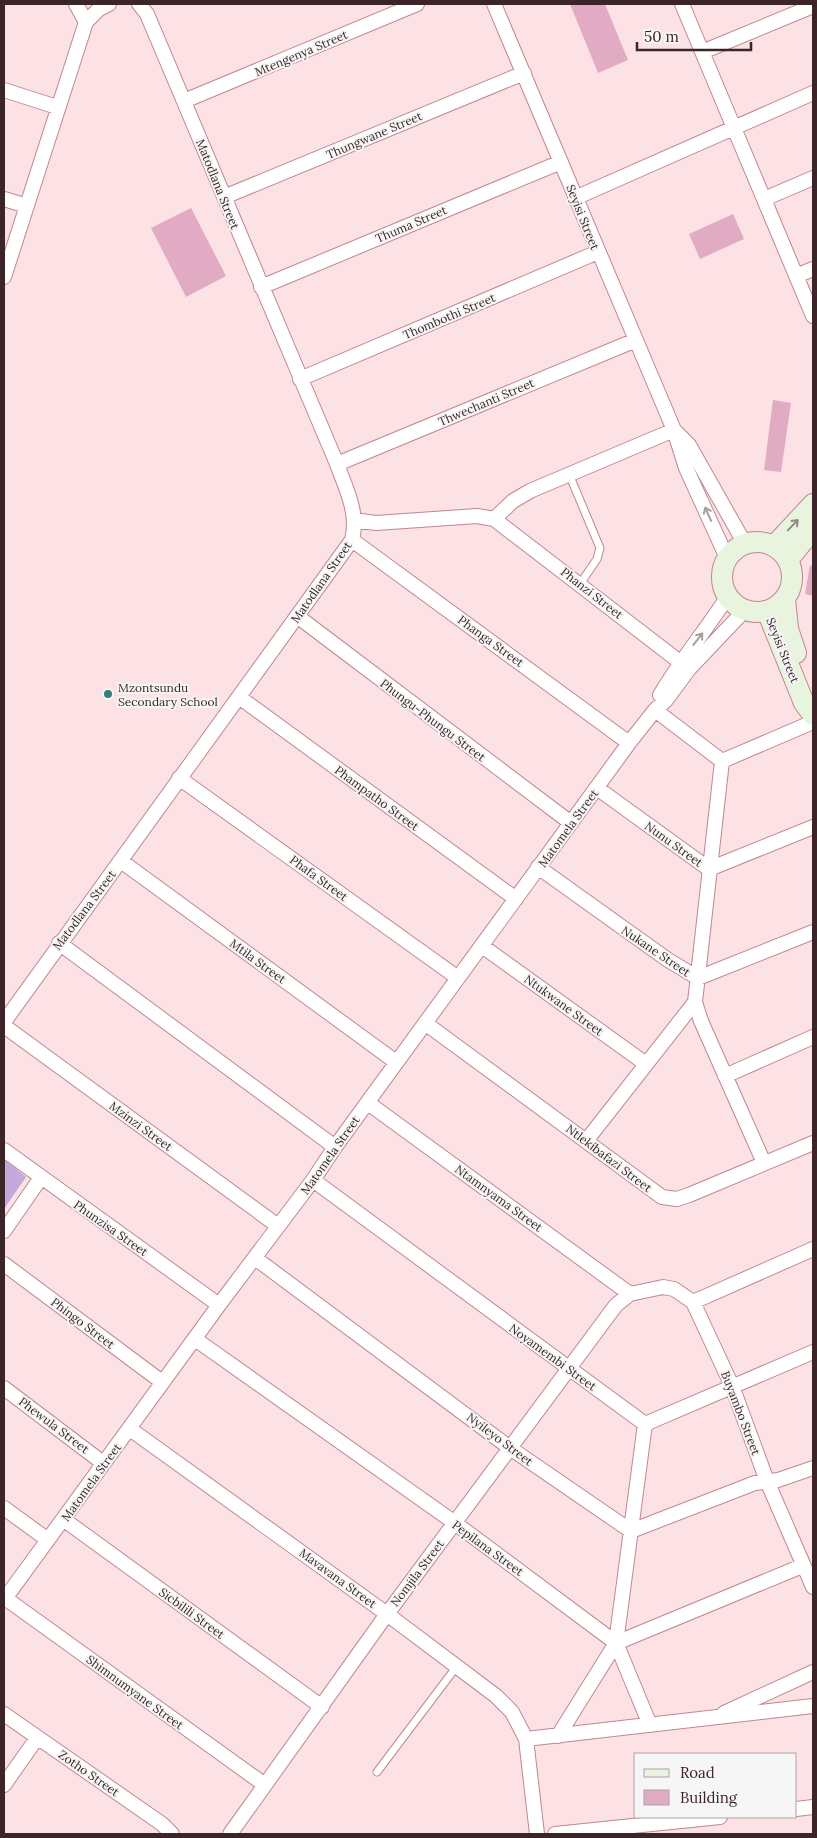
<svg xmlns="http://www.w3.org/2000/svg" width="817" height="1838" font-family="Lora,serif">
	<rect width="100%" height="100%" fill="#fce2e5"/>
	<!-- green -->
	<path fill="#c5a9dc" d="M4 1159 26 1177 4 1209Z"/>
	<!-- building -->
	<path fill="#e1abc3" d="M570 4H605L628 60 598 73Z
		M191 208 226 276 186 297 151 228Z
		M733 214 744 239 700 259 689 234Z
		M773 400 791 403 781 472 764 470Z
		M810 565 813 566V596L805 594Z"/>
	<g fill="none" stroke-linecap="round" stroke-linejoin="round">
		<!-- lane casing -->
		<g stroke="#c0878f" stroke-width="9">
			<path id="lane" d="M569 474 600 548 597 559 580 584
				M377 1772 457 1666"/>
		</g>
		<!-- street casing -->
		<g stroke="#c0878f" stroke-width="16">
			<path id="street" d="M76 4 86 22
				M494 4 674 430 686 468 727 558
				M682 4 813 316
				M702 52 813 6
				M4 90 57 107
				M184 101 417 4
				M224 197 524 73
				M575 198 813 93
				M4 199 27 206
				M764 199 813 178
				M796 276 813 269
				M4 277 86 22 99 9 109 4
				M261 287 561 162
				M300 379 598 252
				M674 430 689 445 745 544
				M337 464 636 340
				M494 519 513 501 530 491 674 430
				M354 520 376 523 477 516 494 519 689 669
				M352 540 629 743
				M297 616 571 823
				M660 695C681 660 706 630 728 596
				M239 697 516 899
				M655 710 722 761
				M722 761 695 1002 701 1021 764 1163
				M722 761 813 722
				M179 778 458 978
				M597 788 709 869 813 827
				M121 861 396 1062
				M538 867 668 960 698 978 813 932
				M59 943 335 1147
				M482 946 646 1064
				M4 1022 352 540C359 513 346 489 337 464L147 14 139 4
				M425 1023 662 1197 677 1199 689 1195 813 1143
				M4 1026 278 1226
				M725 1076 813 1037
				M368 1103 630 1294
				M586 1141 695 1002
				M4 1150 219 1305
				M313 1180 645 1424
				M4 1231 40 1179
				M255 1258 510 1448 631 1531 755 1483 778 1480 813 1468
				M4 1264 162 1382
				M693 1302 813 1249
				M195 1339 455 1523 616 1643 802 1566
				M4 1388 103 1463
				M645 1424 813 1352
				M130 1429 387 1614 496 1696 512 1712 526 1739 537 1834
				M4 1508 48 1540
				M63 1519 322 1707
				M5 1598 265 1785
				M4 1600 219 1305 313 1180 335 1147 629 743 655 710 666 700 689 669 745 610
				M616 1643 650 1725
				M724 1713 813 1672
				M4 1714 162 1824 172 1834
				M558 1736 616 1643 645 1424
				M526 1739 813 1706
				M4 1785 37 1738
				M796 1809 813 1807
				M230 1834 387 1614 616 1305 630 1294 663 1287 674 1289 693 1302 732 1386 767 1481 813 1587
				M555 1834 720 1817"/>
		</g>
		<!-- secondary casing -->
		<g stroke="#c0878f" stroke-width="22">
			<path id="secondary" d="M722 577a35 35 0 1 1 70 0a35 35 0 1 1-70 0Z
				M774 546 813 504
				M788 560 813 529
				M785 599 788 629 796 653
				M767 611 804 703 813 715"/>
		</g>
		<!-- lane -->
		<use href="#lane" stroke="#fff" stroke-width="7"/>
		<!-- street -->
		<use href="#street" stroke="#fff" stroke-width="14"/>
		<!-- secondary -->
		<use href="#secondary" stroke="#e8f4dd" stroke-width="20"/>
	</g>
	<!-- one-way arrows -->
	<defs><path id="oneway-shaft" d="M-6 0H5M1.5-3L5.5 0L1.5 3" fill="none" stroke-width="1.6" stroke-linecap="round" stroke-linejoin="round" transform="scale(1.25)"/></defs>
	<g stroke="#a79d9e">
		<use href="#oneway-shaft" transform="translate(708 514) rotate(-114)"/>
		<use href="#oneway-shaft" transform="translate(698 639) rotate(-52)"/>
	</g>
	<use stroke="#928c82" href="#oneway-shaft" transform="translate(793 525) rotate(-46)"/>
	<!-- markers -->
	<circle fill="#357d78" stroke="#f6f6f6" stroke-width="2" cx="108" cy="694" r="5"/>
	<g text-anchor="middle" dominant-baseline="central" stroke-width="4" stroke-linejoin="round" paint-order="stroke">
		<!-- street labels -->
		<g font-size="12" fill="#3c2528" stroke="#f6f6f6">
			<text transform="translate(301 53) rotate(-23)">Mtengenya Street</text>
			<text transform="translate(374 135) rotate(-23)">Thungwane Street</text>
			<text transform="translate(218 184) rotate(68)">Matodlana Street</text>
			<text transform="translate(583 217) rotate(68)">Seyisi Street</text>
			<text transform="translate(411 224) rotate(-23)">Thuma Street</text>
			<text transform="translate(449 316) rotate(-23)">Thombothi Street</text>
			<text transform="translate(486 402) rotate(-23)">Thwechanti Street</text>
			<text transform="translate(321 582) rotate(-55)">Matodlana Street</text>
			<text transform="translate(592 593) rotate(38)">Phanzi Street</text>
			<text transform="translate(491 641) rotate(36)">Phanga Street</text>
			<text transform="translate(783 650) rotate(68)">Seyisi Street</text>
			<text transform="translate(433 720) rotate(37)">Phungu-Phungu Street</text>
			<text transform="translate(377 798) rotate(36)">Phampatho Street</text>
			<text transform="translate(568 828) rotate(-54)">Matomela Street</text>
			<text transform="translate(674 844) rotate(36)">Nunu Street</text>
			<text transform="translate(319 878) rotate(36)">Phafa Street</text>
			<text transform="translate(84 910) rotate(-53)">Matodlana Street</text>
			<text transform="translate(656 951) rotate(34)">Nukane Street</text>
			<text transform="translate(258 961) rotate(36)">Mtila Street</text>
			<text transform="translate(564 1005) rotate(36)">Ntukwane Street</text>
			<text transform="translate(141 1126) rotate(36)">Mzinzi Street</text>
			<text transform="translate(330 1155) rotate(-55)">Matomela Street</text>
			<text transform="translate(609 1158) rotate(37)">Ntlekibafazi Street</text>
			<text transform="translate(499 1198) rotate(36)">Ntamnyama Street</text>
			<text transform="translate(111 1228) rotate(35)">Phunzisa Street</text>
			<text transform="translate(83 1323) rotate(37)">Phingo Street</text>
			<text transform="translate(553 1357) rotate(36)">Noyamembi Street</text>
			<text transform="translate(741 1413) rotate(69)">Buyambo Street</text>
			<text transform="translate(54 1425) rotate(37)">Phewula Street</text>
			<text transform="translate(500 1439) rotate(37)">Nyileyo Street</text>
			<text transform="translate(91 1482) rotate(-54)">Matomela Street</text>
			<text transform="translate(488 1548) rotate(36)">Pepilana Street</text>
			<text transform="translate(417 1573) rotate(-53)">Nomjila Street</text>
			<text transform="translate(338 1578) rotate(36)">Mavavana Street</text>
			<text transform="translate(192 1613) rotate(36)">Sicbilili Street</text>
			<text transform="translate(135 1692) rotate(36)">Shimnumyane Street</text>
			<text transform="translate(89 1773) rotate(35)">Zotho Street</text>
		</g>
		<!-- poi labels -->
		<g font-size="12" fill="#3c2528" stroke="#f6f6f6" text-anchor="start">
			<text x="118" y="687">Mzontsundu<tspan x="118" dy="14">Secondary School</tspan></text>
		</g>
	</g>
	<!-- border -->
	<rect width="817" height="1838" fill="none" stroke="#3c2528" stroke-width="10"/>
	<!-- legend -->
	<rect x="634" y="1753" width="162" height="65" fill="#f6f6f6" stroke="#aca2a4"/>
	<rect x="644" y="1769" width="25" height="8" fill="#e8f4dd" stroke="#aca2a4"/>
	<text x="680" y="1778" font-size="15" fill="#3c2528">Road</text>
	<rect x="644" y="1790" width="25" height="15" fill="#e1abc3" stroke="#aca2a4"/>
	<text x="680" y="1803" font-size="15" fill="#3c2528">Building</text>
	<!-- scale -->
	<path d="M637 42v8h114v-8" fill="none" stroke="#3c2528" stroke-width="2.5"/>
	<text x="644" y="42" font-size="15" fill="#3c2528" stroke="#f6f6f6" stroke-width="4" paint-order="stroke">50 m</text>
</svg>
